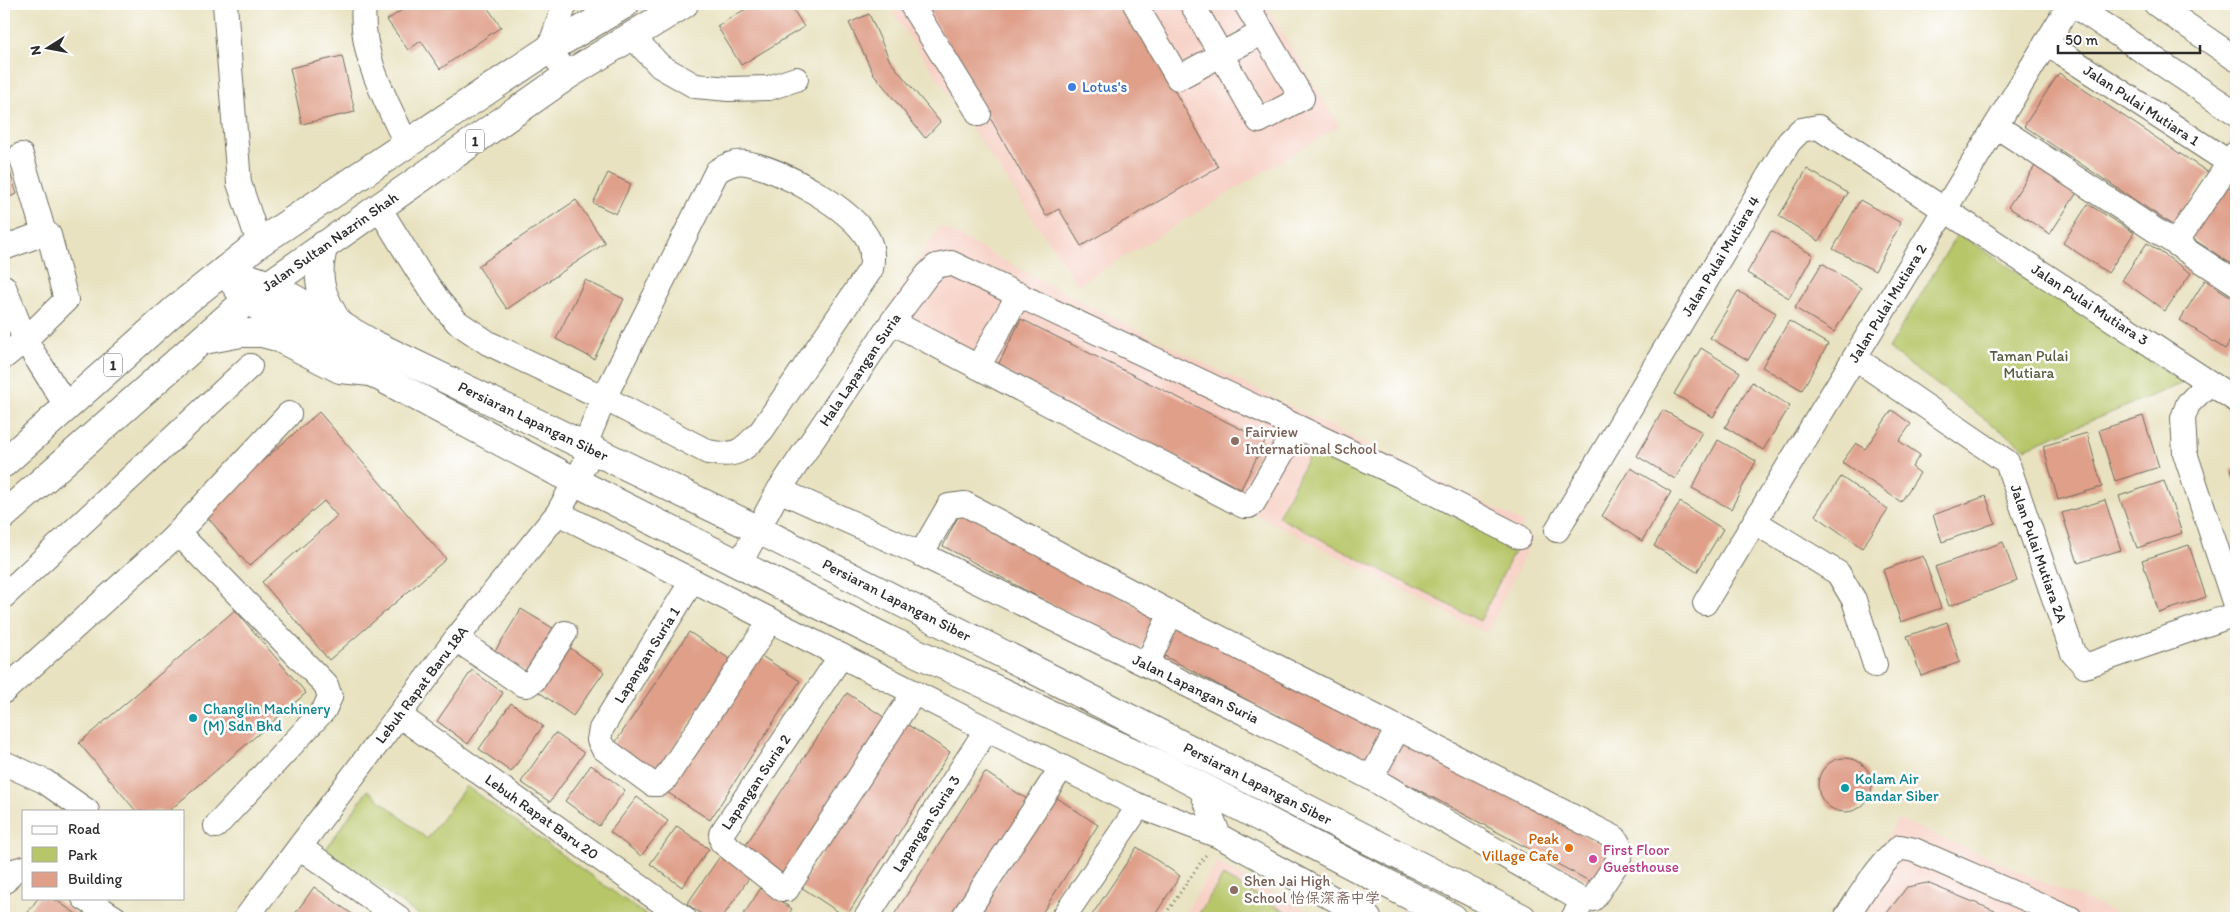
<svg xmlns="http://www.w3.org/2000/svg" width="2240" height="922" font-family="Itim,'LXGW WenKai TC',sans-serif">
	<rect width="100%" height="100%" fill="#fff"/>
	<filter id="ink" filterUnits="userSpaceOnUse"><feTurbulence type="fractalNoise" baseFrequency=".02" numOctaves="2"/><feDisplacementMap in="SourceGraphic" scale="10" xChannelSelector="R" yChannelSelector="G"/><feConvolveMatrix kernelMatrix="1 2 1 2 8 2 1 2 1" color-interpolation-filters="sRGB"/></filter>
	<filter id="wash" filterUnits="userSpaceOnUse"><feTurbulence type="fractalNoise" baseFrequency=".0096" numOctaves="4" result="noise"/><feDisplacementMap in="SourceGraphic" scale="20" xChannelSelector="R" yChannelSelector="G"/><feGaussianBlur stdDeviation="1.12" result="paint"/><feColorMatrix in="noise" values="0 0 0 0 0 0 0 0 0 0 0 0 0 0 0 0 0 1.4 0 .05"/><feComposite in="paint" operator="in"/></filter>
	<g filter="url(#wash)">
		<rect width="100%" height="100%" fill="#e8e2c0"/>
		<!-- built -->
		<path fill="#f7d1c6" d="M887 4H1265L1339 126 1078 285Z
			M940 226 1080 301 1524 523 1521 531 1533 538 1487 634 1265 519 953 362 879 321Z
			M1898 819 2127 918H1836Z
			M1216 862 1321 918H1182Z"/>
		<!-- green -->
		<path fill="#b7c669" stroke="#71784a" d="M1958 233 2183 383 2025 448 1888 349Z
			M1315 444 1516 548 1480 621 1278 517Z
			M466 786 650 918H423L325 850 368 790 427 839Z
			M1223 876 1296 918H1196Z"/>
		<g id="blocks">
			<!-- building -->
			<path fill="#df9f89" d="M411 4H485L501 27 440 69 421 41 408 50 387 20Z
				M754 4H790L804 27 741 65 717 26Z
				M832 4H847L834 10Z
				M932 4H1125L1218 167 1081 246 1059 209 1046 216 927 7Z
				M2226 4H2236V11Z
				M869 14 890 61 940 122 925 138 873 73 849 23Z
				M342 56 355 112 302 124 290 68Z
				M2059 73 2209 173 2174 226 2024 126Z
				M4 153 17 194 4 199Z
				M2037 163 2078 191 2050 234 2008 207Z
				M1807 169 1848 193 1819 241 1779 216Z
				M608 173 631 184 616 214 593 203Z
				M2224 184 2236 192V267L2190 237Z
				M576 200 605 243 507 309 478 266Z
				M1860 200 1901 223 1875 271 1833 249Z
				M2088 204 2134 233 2108 273 2063 243Z
				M1771 231 1813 255 1789 298 1747 273Z
				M2147 243 2191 273 2165 311 2122 280Z
				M1822 263 1861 288 1834 332 1795 308Z
				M585 280 624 299 594 359 556 339Z
				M2205 280 2236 300V331L2225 349 2180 320Z
				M1738 291 1776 313 1748 360 1710 338Z
				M1021 319 1265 441 1241 489 997 367Z
				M1789 321 1828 344 1802 390 1762 367Z
				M1701 348 1740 372 1713 417 1674 394Z
				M1752 382 1790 406 1763 450 1725 427Z
				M1663 410 1702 432 1675 479 1637 456Z
				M1892 410 1911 424 1899 441 1920 455 1912 467 1920 473 1901 502 1842 462 1856 443 1865 449Z
				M319 412 446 559 329 660 262 582 337 516 324 501 249 566 203 512Z
				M2143 416 2159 467 2115 481 2099 430Z
				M2087 433 2102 487 2058 500 2043 446Z
				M1718 440 1756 461 1731 509 1692 488Z
				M2236 467V484L2231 469Z
				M1631 468 1671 492 1642 541 1602 516Z
				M1841 477 1888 509 1862 548 1815 515Z
				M2164 481 2182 533 2137 548 2119 496Z
				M1986 496 1995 523 1942 542 1933 515Z
				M2105 500 2121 550 2078 563 2062 513Z
				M1680 502 1723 529 1697 572 1654 546Z
				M961 511 1157 617 1139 651 943 546Z
				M2003 542 2017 581 1949 606 1935 567Z
				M2189 545 2206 597 2159 613 2142 560Z
				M1923 556 1941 608 1901 622 1883 570Z
				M521 609 556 630 529 674 494 653Z
				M235 610 306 693 169 811H136L79 743Z
				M1176 620 1385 733 1368 765 1159 653Z
				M1947 622 1960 662 1921 676 1907 636Z
				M689 632 731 660 652 780 609 752Z
				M566 645 604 672 573 716 536 690Z
				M757 653 800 681 710 820 667 792Z
				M472 670 503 693 468 744 437 721Z
				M847 693 890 721 786 877 743 849Z
				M511 703 543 726 511 772 479 749Z
				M905 723 950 752 846 917 801 887Z
				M555 733 584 753 550 802 521 782Z
				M1401 737 1611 850 1593 883 1383 771Z
				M1818 785a27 27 0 1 1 54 0a27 27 0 1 1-54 0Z
				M591 765 625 790 599 826 565 801Z
				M985 772 1030 801 955 918H892Z
				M1054 796 1098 825 1039 918H976Z
				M637 797 668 821 641 856 610 832Z
				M677 826 709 849 682 887 650 864Z
				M1137 847 1180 876 1153 918H1090Z
				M721 855 751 875 722 918H707L687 904Z
				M1927 883 2012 918H1883L1907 887Z
				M314 887 352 914 349 918H292Z
				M761 888 792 909 786 918H741Z
				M38 898H53L82 918H24Z"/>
		</g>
	</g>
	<g filter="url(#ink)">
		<use href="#blocks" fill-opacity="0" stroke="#6d6b5f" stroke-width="1"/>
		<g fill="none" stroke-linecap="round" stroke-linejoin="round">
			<!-- minor casing -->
			<g stroke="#6d6b5f" stroke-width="26">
				<g id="minor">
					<path d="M225 4 239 183 259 243"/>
					<path d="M364 4C359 55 386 100 407 145"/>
					<path d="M565 4 549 49 568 75"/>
					<path d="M911 4 979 114"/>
					<path d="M1135 4 1178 78 1263 32"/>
					<path d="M1192 4 1259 121 1302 98 1246 4"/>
					<path d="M2072 4 2236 113"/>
					<path d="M2156 4 2236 59"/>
					<path d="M632 36 660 66 695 86 729 89 769 88 796 79"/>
					<path id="s1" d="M2046 43 2236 167"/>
					<path d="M1996 126 2236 283"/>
					<path d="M21 155 44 233"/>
					<path d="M379 208 418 271 438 300 457 322 488 343 604 398 708 452C738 458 743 450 762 430L871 269C873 258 873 249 868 239 851 208 781 169 746 163 735 161 726 166 717 171L604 398 585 445"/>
					<path d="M2176 242 2236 153"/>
					<path d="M4 248 44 233 49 235 66 300 25 340 4 357"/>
					<path d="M4 287 25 340 67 407"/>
					<path d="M892 322 1244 506H1249L1253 503 1297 427"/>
					<path id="s2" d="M1855 358 2007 462 2073 653 2085 666 2236 614"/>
					<path d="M978 367 1019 294"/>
					<path d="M2209 383 2188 404 2183 418 2185 453 2236 608"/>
					<path id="s3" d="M779 490 921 554 1253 717 1371 778 1583 901 1573 918"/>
					<path d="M558 513 1139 806 1219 836"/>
					<path d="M1755 522 1838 573 1854 600 1875 665"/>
					<path id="s4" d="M1557 530 1789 142 1801 130 1818 127 2236 400"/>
					<path d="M171 540 289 414"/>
					<path d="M921 554 949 506 965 504 1171 613 1615 838 1622 850 1615 866 1593 899 1583 901"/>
					<path id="s5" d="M739 565 779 490 892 322 927 275 936 266 951 263 1401 476 1519 537"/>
					<path d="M692 581 601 729 599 740 603 748 652 784H659L665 779 771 620"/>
					<path d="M4 596 250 366"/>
					<path id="s6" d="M1705 603 2070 4"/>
					<path d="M456 639 522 684 527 685 534 680 565 633"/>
					<path d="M841 656 721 834 722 842 782 889H787L790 884 914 693"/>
					<path d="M1147 664 1171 613"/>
					<path d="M4 691 171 540 180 539 187 542 326 685 330 697 324 710 216 826"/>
					<path id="s7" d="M400 716 684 918"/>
					<path d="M4 763 44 781 87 811"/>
					<path d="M1371 778 1398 728"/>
					<path d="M1200 786 1219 836 1369 918"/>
					<path d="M301 848 399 918"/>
					<path d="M4 882 13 871 24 868"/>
					<path d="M84 898 115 918"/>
					<path id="s8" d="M246 918 456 639 558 513 593 449"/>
					<path id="s9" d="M866 918 987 729"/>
					<path d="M963 918 1062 767"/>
					<path d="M1063 918 1139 806"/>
					<path d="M1846 918C1862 892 1877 867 1900 847L1914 850 2070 918"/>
				</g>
			</g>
			<!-- major casing -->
			<g stroke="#6d6b5f" stroke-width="30">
				<g id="major">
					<path id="s10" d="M225 270 270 285 371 343 759 530 1522 918"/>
					<path d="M234 283 247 300 371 372 576 482 889 640 1162 766 1453 918"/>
				</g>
			</g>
			<!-- highway casing -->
			<g stroke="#6d6b5f" stroke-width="30">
				<g id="highway">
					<path d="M324 245C314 279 321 295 339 325"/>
					<path d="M204 340 241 333H262L277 337 340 369 371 372"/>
					<path d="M4 463 176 309 259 243 549 49 625 4"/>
					<path id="s11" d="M4 515 247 300 568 75 684 4"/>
				</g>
			</g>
			<!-- path -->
			<path stroke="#6d6b5f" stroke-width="3" stroke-dasharray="1 4" stroke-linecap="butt" d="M1163 918 1207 853"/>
			<!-- minor -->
			<use href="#minor" stroke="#fff" stroke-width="24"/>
			<!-- major -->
			<use href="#major" stroke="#fff" stroke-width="28"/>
			<!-- highway -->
			<use href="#highway" stroke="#fff" stroke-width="28"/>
		</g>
	</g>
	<!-- markers -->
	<circle fill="#3f7fe0" stroke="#fff" stroke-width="2" cx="1072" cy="87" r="5"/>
	<g fill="#8d6e63" stroke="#fff" stroke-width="2">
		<circle cx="1235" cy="441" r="5"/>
		<circle cx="1234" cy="890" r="5"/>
	</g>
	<g fill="#0f9aa8" stroke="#fff" stroke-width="2">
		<circle cx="193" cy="718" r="5"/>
		<circle cx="1845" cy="788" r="5"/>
	</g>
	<circle fill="#e8710a" stroke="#fff" stroke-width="2" cx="1569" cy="848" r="5"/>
	<circle fill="#d1479c" stroke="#fff" stroke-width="2" cx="1593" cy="859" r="5"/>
	<g text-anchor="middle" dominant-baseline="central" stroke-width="5" stroke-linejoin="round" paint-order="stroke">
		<!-- shield labels -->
		<g fill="#fff" stroke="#6b6b6b" stroke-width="1">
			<rect x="466" y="129.5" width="18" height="23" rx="4"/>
			<rect x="104" y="353.5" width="18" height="23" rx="4"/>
		</g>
		<g font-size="14" font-weight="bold" fill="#2b2b2b">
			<text x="475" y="141">1</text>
			<text x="113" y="365">1</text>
		</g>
		<!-- shop labels -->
		<g font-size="15" fill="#366cbe" stroke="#fff" text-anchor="start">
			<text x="1082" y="87">Lotus's</text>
		</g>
		<!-- street labels -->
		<g font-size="15" fill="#2b2b2b" stroke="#fff">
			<text stroke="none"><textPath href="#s1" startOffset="114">Jalan Pulai Mutiara 1</textPath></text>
			<text stroke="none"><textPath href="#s11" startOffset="426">Jalan Sultan Nazrin Shah</textPath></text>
			<text stroke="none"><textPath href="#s4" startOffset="319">Jalan Pulai Mutiara 4</textPath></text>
			<text stroke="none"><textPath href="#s6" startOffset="351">Jalan Pulai Mutiara 2</textPath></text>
			<text stroke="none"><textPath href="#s4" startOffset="811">Jalan Pulai Mutiara 3</textPath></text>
			<text stroke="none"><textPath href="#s5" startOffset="230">Hala Lapangan Suria</textPath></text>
			<text stroke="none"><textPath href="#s10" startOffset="344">Persiaran Lapangan Siber</textPath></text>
			<text stroke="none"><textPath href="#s2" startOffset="281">Jalan Pulai Mutiara 2A</textPath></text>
			<text stroke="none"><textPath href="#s10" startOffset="749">Persiaran Lapangan Siber</textPath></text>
			<text transform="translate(647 655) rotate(-58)">Lapangan Suria 1</text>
			<text stroke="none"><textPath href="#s8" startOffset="292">Lebuh Rapat Baru 18A</textPath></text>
			<text stroke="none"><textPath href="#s3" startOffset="462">Jalan Lapangan Suria</textPath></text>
			<text transform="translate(756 782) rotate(-56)">Lapangan Suria 2</text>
			<text stroke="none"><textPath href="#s10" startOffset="1154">Persiaran Lapangan Siber</textPath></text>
			<text stroke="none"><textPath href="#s7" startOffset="174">Lebuh Rapat Baru 20</textPath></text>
			<text stroke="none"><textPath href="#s9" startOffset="112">Lapangan Suria 3</textPath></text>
		</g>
		<!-- park labels -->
		<g font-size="15" fill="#555a3e" stroke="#fff">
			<text x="2029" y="356">Taman Pulai<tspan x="2029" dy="17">Mutiara</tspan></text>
		</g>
		<!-- education labels -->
		<g font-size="15" fill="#785e54" stroke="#fff" text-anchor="start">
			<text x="1245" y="432">Fairview<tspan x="1245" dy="17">International School</tspan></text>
			<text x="1244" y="881">Shen Jai High<tspan x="1244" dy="17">School 怡保深斋中学</tspan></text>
		</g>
		<!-- culture labels -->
		<g font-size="15" fill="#0d838f" stroke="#fff" text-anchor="start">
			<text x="203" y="709">Changlin Machinery<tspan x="203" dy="17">(M) Sdn Bhd</tspan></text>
			<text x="1855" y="779">Kolam Air<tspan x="1855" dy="17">Bandar Siber</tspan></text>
		</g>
		<!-- food labels -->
		<g font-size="15" fill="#c56008" stroke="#fff" text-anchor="end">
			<text x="1559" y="839">Peak<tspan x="1559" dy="17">Village Cafe</tspan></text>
		</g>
		<!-- hotel labels -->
		<g font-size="15" fill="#b23c85" stroke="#fff" text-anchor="start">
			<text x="1603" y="850">First Floor<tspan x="1603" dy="17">Guesthouse</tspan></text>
		</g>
	</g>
	<!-- margin -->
	<rect width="2240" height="922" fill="none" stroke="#fff" stroke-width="20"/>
	<!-- legend -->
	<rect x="22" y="810" width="162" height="90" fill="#ffffff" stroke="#aaaaaa"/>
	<rect x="32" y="826" width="25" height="8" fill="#ffffff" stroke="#aaaaaa"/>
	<text x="68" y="834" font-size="15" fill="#2b2b2b">Road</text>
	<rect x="32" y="847" width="25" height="15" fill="#b7c669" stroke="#aaaaaa"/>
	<text x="68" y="860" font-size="15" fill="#2b2b2b">Park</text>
	<rect x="32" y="872" width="25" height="15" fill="#df9f89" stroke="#aaaaaa"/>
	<text x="68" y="884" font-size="15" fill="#2b2b2b">Building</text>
	<!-- north arrow -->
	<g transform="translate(48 48) rotate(259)" stroke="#ffffff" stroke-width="4" paint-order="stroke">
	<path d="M0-4L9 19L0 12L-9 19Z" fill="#2b2b2b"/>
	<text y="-8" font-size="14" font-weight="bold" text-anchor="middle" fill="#2b2b2b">N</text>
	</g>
	<!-- scale -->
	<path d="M2058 45v8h142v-8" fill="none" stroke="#2b2b2b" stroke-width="2.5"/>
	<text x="2065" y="45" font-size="15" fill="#2b2b2b" stroke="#ffffff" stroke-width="4" paint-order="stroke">50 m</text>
</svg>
